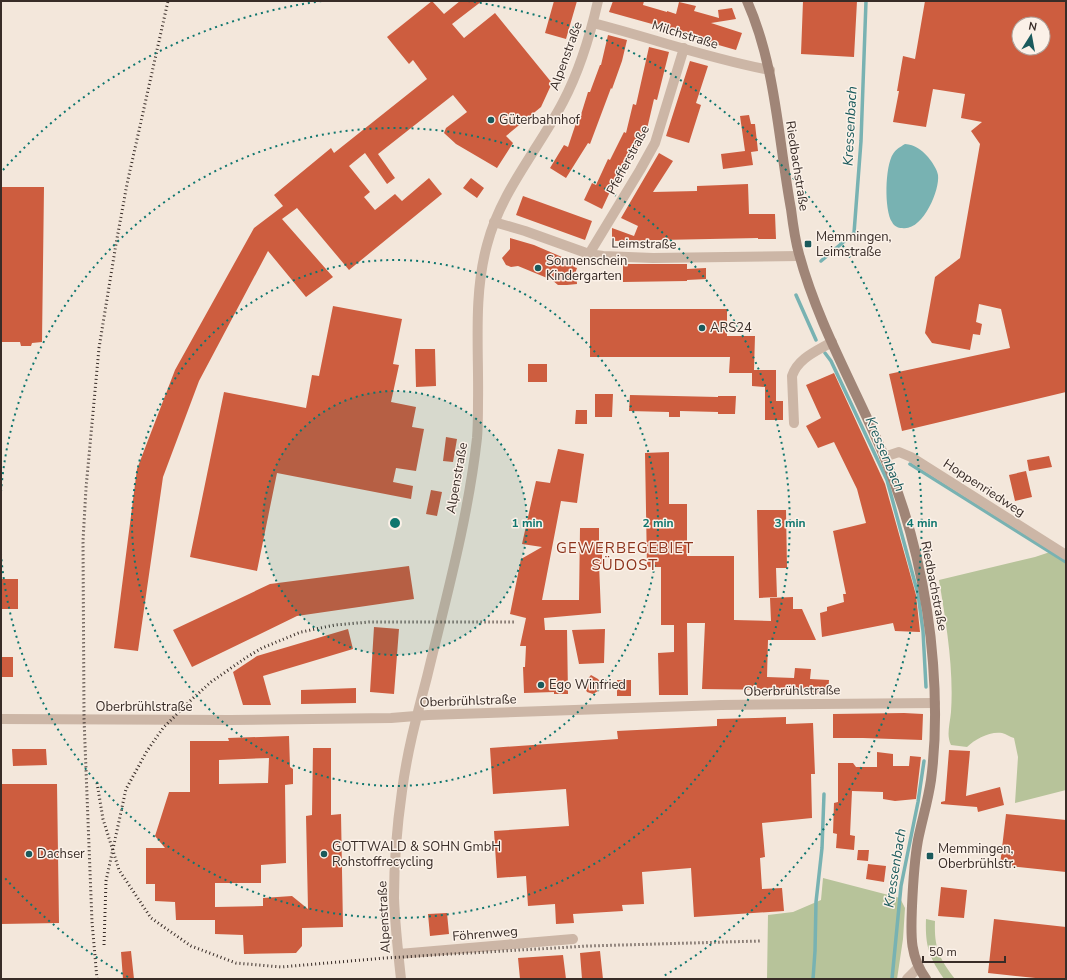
<svg xmlns="http://www.w3.org/2000/svg" width="1067" height="980" font-family="'Nunito Sans',sans-serif">
	<rect width="100%" height="100%" fill="#f3e7db"/>
	<!-- green -->
	<path fill="#b7c39a" d="M1053 551 1066 559V790L1015 803 1018 757 1014 738C1010 737 1006 734 1002 733 990 731 975 739 967 747L951 745C946 735 950 724 951 712 954 669 946 622 939 580L1035 557Z
		M823 878 900 898 905 908 903 939 897 979H767L768 915 793 912 821 900Z
		M926 919 935 921C934 948 939 958 955 979H944C929 957 925 946 926 919Z"/>
	<!-- water -->
	<path fill="#78b2b2" d="M905 144C915 145 921 149 928 157 932 162 937 169 938 175 940 191 922 232 902 228 898 228 894 226 892 222 884 210 885 166 893 154 896 149 900 147 905 144Z"/>
	<g fill="none" stroke-linecap="round" stroke-linejoin="round">
		<!-- stream -->
		<path stroke="#78b2b2" stroke-width="3.5" d="M821 261 854 233 861 141 866 1
			M796 295 816 340
			M825 353 831 361 887 480 918 594 923 631 926 687
			M910 464 1066 562
			M813 979 815 951 816 902 822 848 824 794
			M892 979 901 886 918 802 924 761"/>
	</g>
	<!-- building -->
	<path fill="#cd5d3f" fill-rule="evenodd" d="M432 1 444 14 460 1H482L452 24 464 38 495 13 552 83 541 107 506 136 513 143 497 168 456 144 444 133 446 128 467 112 453 95 378 154 395 178 387 184 365 153 349 166 370 192 364 197 375 210 395 194 402 201 429 178 442 194 349 270 297 208 282 219 333 277 306 297 268 251 199 381 163 477 138 651 114 648 137 469 175 370 254 228 283 206 274 195 331 148 334 153 427 79 413 60 409 64 387 37Z
		M554 1H577L566 39 545 33Z
		M613 1H644L643 5 667 12V11L676 14 679 2 696 6 694 11 719 18 718 10 732 8 736 19 711 23 742 33 736 50 687 36 688 34 609 12Z
		M803 1H857L854 57 801 54Z
		M925 1H1066V392L902 431 889 374 1010 348 1001 309 979 304 976 322 982 324 980 335 973 334 970 350 932 343 925 333 935 277 960 258 980 144 971 131 982 122 961 118 965 94 933 89 926 127 893 122 899 91H897L903 56 915 59ZM1019 24H1043V48H1019Z
		M608 35 627 40 622 61 612 89 611 88 590 144 588 143 566 178 550 168 564 145 568 147 577 120 579 121 588 92H590L600 65H601Z
		M649 47 669 52 657 100 654 99 647 129 633 158 631 157 618 185 614 183 602 209 584 200 592 183 596 185 608 159 610 160 624 132 626 133 633 104 636 105Z
		M690 61 708 66 696 103 701 105 689 143 666 136Z
		M749 115 751 124H755L758 151 751 152 753 165 723 169 721 154 745 151 740 116Z
		M659 153 673 161 653 192 697 191V186L748 184 749 214H775L776 239H758V238L612 241V228L634 236 638 226 621 218Z
		M471 178 484 188 477 198 463 188Z
		M1 187H44L42 342 32 343 31 346H21L20 342H1Z
		M523 196 592 221 585 240 516 215Z
		M510 238 534 245 576 263 574 267 577 268 576 271 577 284 567 285H558L552 280 518 266 511 267 506 265 502 258 510 249Z
		M623 264H687V269L706 268V279L687 280V281L623 282Z
		M333 306 402 319 393 364 399 365 391 402 416 407 412 427 424 429 416 471 396 468 393 482 413 486 411 499 277 473 257 571 190 557 224 392 306 408 312 375 319 376Z
		M590 309H727V336H755L754 370H776V401H783V420H765V387L752 386V373H729L730 357H590Z
		M415 349H435L436 386 416 387Z
		M528 364H547V382H528Z
		M834 373 885 484 916 595 920 632 895 631 893 623 822 637 820 613 827 611V607L844 602 843 594H846L833 531 866 523 857 489 834 442 818 448 806 426 821 418 806 385Z
		M595 394H613L612 417H595Z
		M630 395 718 397V396H736L735 414H718V412L680 411V417H669V412L629 411Z
		M576 410H587V424H575Z
		M446 437 457 439 453 462 443 461Z
		M558 449 584 454 577 503 561 501 542 600H579L580 528H599V542H602V564H599L601 613 544 618 545 630H567L568 694H554V692L524 693 523 667H525L526 646H520L526 618 510 614 521 559 542 547 522 544 536 481 550 483Z
		M669 452V504H687V556H734V620L771 621 770 598 793 597V609H802L816 640H768L767 677 794 678 795 668 811 669 810 679 829 680 828 694 776 692V690L702 689 705 623H687L688 695H659L658 653 674 652V625H661V567H647L645 453Z
		M1049 456 1052 467 1029 471 1027 460Z
		M1026 471 1032 497 1015 501 1009 475Z
		M431 490 442 492 437 516 426 514Z
		M757 510H786L787 568H776L777 597 759 598Z
		M409 566 414 599 297 616 192 667 173 630 270 584Z
		M1 579H18V609H1Z
		M374 627 399 629 394 694 370 692Z
		M348 629 353 649 263 676 271 705H243L233 672 257 656Z
		M605 629 604 663 579 664 572 630Z
		M1 657H13V677H1Z
		M591 675 598 679 602 684 598 691 593 694 587 692 584 686 585 682Z
		M617 680H631V696H617Z
		M356 688V703L301 704V690Z
		M904 713 923 714 922 740 863 738H833V714Z
		M786 717V724L813 723 815 774H811L812 818 762 823 765 857 760 858 762 889 782 888 784 911 694 917 691 868 642 872 644 904 622 905 623 911 573 914 574 923 556 924 555 904 528 906 526 876 497 878 494 831 569 826 566 789 493 794 490 748 618 739 617 731 717 726V719Z
		M289 736 290 767 293 769V784L285 785 286 863 261 865V883H215V907L263 906V898L292 896 308 909 306 816 312 815 313 748H331V815L341 814 343 927 302 928V946L296 953 244 954 243 935 215 934V920H176L175 902 155 901V884H146V848H165L155 836 169 792H190V741H229L228 738ZM269 758 268 783 219 784V760Z
		M12 749H46L47 765 13 766Z
		M949 750 970 751 966 796 1000 787 1004 805 978 812 977 807 941 804V802L945 801Z
		M877 752 893 754V766H909L910 756 921 757 916 799 895 801 883 799V792L852 791 850 835 855 836 854 850 836 848 837 834 833 833 834 803 838 802V763H853L856 767H877Z
		M1 784H57L59 923 1 924Z
		M1006 814 1066 820V872L1000 865Z
		M858 850H869L868 861 857 860Z
		M868 864 886 866 884 882 866 879Z
		M941 887 967 890 964 918 938 916Z
		M447 913 449 934 430 936 428 914Z
		M994 919 1066 927V979H1045L988 973Z
		M131 951 134 979H123L121 952Z
		M600 951 603 979H582L580 953Z
		M563 955 566 979H520L518 958Z"/>
	<g fill="none" stroke-linecap="round" stroke-linejoin="round">
		<!-- street -->
		<path stroke="#ccb6a6" stroke-width="10" d="M593 23C652 38 710 59 770 70
			M494 222 525 231 589 254 603 256 653 258 799 256
			M589 254 640 170 655 143 684 48
			M794 423 792 376C798 358 817 351 832 342
			M884 457 899 452 911 457 1066 555
			M1 719 230 720 391 718 428 715 721 705 935 703
			M399 954 573 939
			M401 979C398 952 395 925 394 898 394 862 397 826 402 791 407 752 417 715 427 677 446 598 468 519 477 438 478 426 478 414 478 402 479 350 473 296 487 245 501 191 538 150 563 102 580 70 590 36 598 1
			M907 979 918 968"/>
		<!-- secondary -->
		<path stroke="#a08577" stroke-width="10" d="M747 1C776 66 778 139 791 209 793 225 795 240 799 254 818 325 856 389 884 456 911 520 928 594 933 663 936 702 936 742 931 780 928 801 922 820 918 840 914 862 913 884 912 906 911 934 909 955 926 979"/>
		<!-- rail -->
		<path stroke="#382c27" stroke-width="3" stroke-dasharray="1 3" stroke-linecap="butt" d="M97 783 103 819 119 870 151 918 191 946 236 963 281 967 385 958 588 946 760 941
			M104 945 106 881 126 789 147 751 163 728 191 700 211 682 247 657 262 648 301 632 335 625 369 622H514
			M97 979 92 922 84 719 83 541 86 488 99 348 116 244 127 184 168 1"/>
	</g>
	<!-- distance rings -->
	<circle cx="395" cy="523" r="132" fill="#0f766e" fill-opacity=".12"/>
	<g fill="none" stroke="#0f766e" stroke-width="2" stroke-dasharray="2 4">
		<circle cx="395" cy="523" r="132"/>
		<circle cx="395" cy="523" r="263"/>
		<path d="M1 492A395 395 0 1 1 1 554"/>
		<path d="M128 977A527 527 0 0 1 3 876M3 170A527 527 0 0 1 322 1M468 1A527 527 0 0 1 662 977"/>
	</g>
	<!-- markers -->
	<g fill="#1a5a5c" stroke="#fbf1e8" stroke-width="1.5">
		<circle cx="491" cy="120" r="4"/>
		<rect x="804" y="240" width="8" height="8" rx="2"/>
		<circle cx="538" cy="268" r="4"/>
		<circle cx="702" cy="328" r="4"/>
		<circle cx="541" cy="685" r="4"/>
		<circle cx="29" cy="854" r="4"/>
		<circle cx="324" cy="854" r="4"/>
		<rect x="926" y="852" width="8" height="8" rx="2"/>
	</g>
	<g text-anchor="middle" dominant-baseline="central" stroke-width="3" stroke-linejoin="round" paint-order="stroke">
		<!-- street labels -->
		<g font-size="13" fill="#382c27" stroke="#fbf1e8">
			<text transform="translate(685 35) rotate(17)">Milchstraße</text>
			<text transform="translate(566 56) rotate(-70)">Alpenstraße</text>
			<text transform="translate(628 160) rotate(-62)">Pfefferstraße</text>
			<text transform="translate(797 166) rotate(81)">Riedbachstraße</text>
			<text transform="translate(644 244) rotate(1)">Leimstraße</text>
			<text transform="translate(457 478) rotate(-80)">Alpenstraße</text>
			<text transform="translate(984 488) rotate(33)">Hoppenriedweg</text>
			<text transform="translate(934 586) rotate(79)">Riedbachstraße</text>
			<text transform="translate(792 691) rotate(-1)">Oberbrühlstraße</text>
			<text transform="translate(468 701) rotate(-2)">Oberbrühlstraße</text>
			<text x="144" y="707">Oberbrühlstraße</text>
			<text transform="translate(384 917) rotate(-93)">Alpenstraße</text>
			<text transform="translate(485 934) rotate(-5)">Föhrenweg</text>
		</g>
		<!-- poi labels -->
		<g font-size="13" fill="#382c27" stroke="#fbf1e8" text-anchor="start">
			<text x="499" y="120">Güterbahnhof</text>
			<text x="816" y="237">Memmingen,<tspan x="816" dy="15">Leimstraße</tspan></text>
			<text x="546" y="261">Sonnenschein<tspan x="546" dy="15">Kindergarten</tspan></text>
			<text x="710" y="328">ARS24</text>
			<text x="549" y="685">Ego Winfried</text>
			<text x="332" y="847">GOTTWALD &amp; SOHN GmbH<tspan x="332" dy="15">Rohstoffrecycling</tspan></text>
			<text x="938" y="849">Memmingen,<tspan x="938" dy="15">Oberbrühlstr.</tspan></text>
			<text x="37" y="854">Dachser</text>
		</g>
		<!-- water labels -->
		<g font-size="14" font-style="italic" fill="#1a5a5c" stroke="#fbf1e8">
			<text transform="translate(850 126) rotate(-87)">Kressenbach</text>
			<text transform="translate(885 454) rotate(67)">Kressenbach</text>
			<text transform="translate(895 868) rotate(-81)">Kressenbach</text>
		</g>
		<!-- quarter labels -->
		<g font-size="15" letter-spacing="1" fill="#8c331c" stroke="#fbf1e8">
			<text x="625" y="548">GEWERBEGEBIET<tspan x="625" dy="17">SÜDOST</tspan></text>
		</g>
	</g>
	<circle cx="395" cy="523" r="6" fill="#0f766e" stroke="#fbf1e8" stroke-width="2"/>
	<g font-size="12" text-anchor="middle" font-weight="bold" fill="#0f766e" stroke="#fbf1e8" stroke-width="3" stroke-linejoin="round" paint-order="stroke">
		<text x="527" y="527">1 min</text>
		<text x="658" y="527">2 min</text>
		<text x="790" y="527">3 min</text>
		<text x="922" y="527">4 min</text>
	</g>
	<!-- border -->
	<rect width="1067" height="980" fill="none" stroke="#382c27" stroke-width="4"/>
	<!-- north arrow -->
	<g transform="translate(1031 36) rotate(11)"><circle r="19" fill="#fbf1e8" stroke="#ada29b"/>
	<path d="M0-3L7 15L0 10L-7 15Z" fill="#1a5a5c"/>
	<text y="-6" font-size="11" font-weight="bold" text-anchor="middle" fill="#382c27">N</text>
	</g>
	<!-- scale -->
	<path d="M923 956v6h82v-6" fill="none" stroke="#382c27" stroke-width="2"/>
	<text x="929" y="956" font-size="12" fill="#382c27" stroke="#fbf1e8" stroke-width="3" paint-order="stroke">50 m</text>
</svg>
